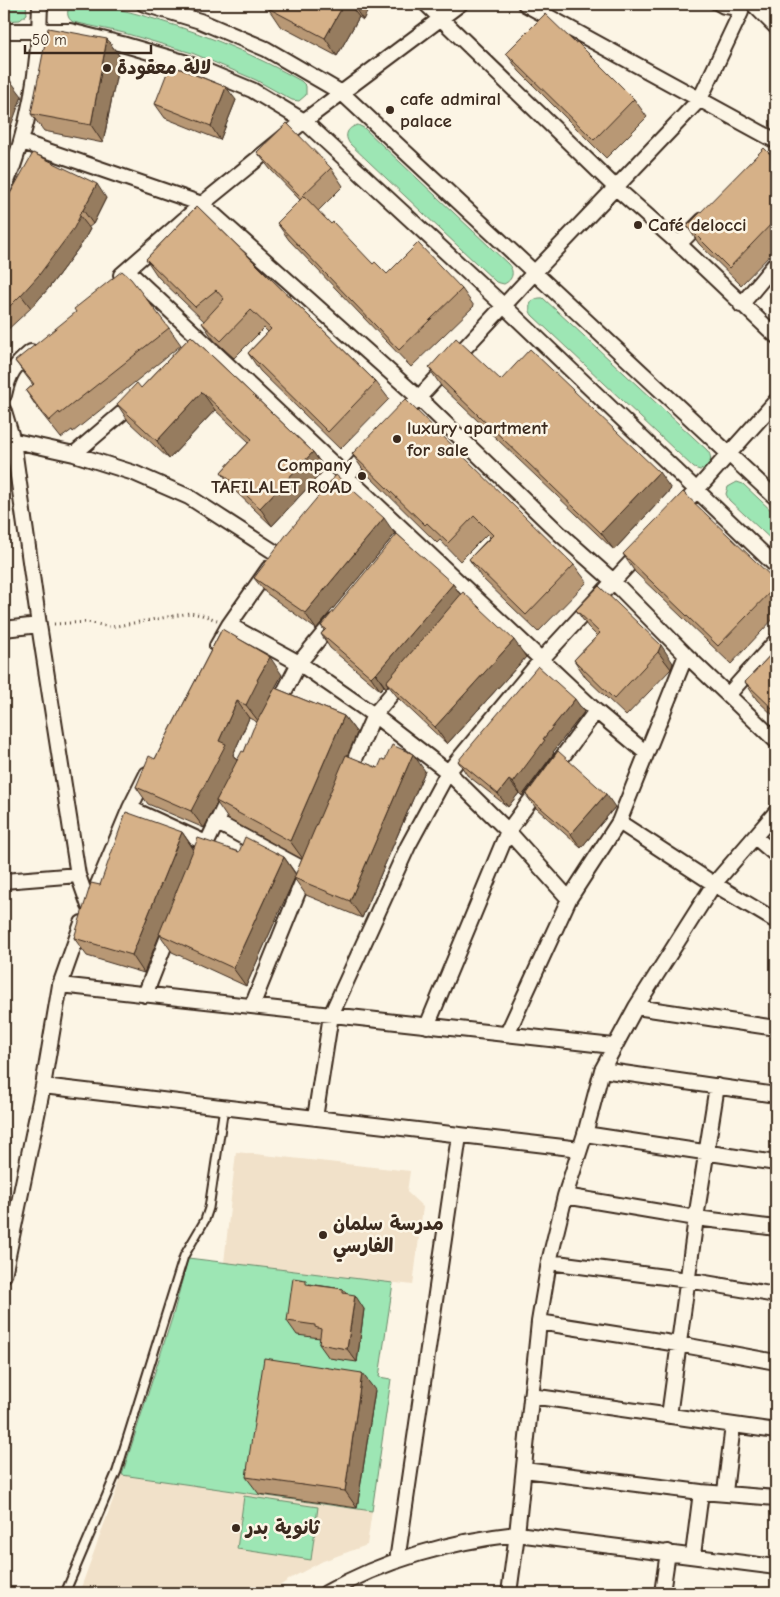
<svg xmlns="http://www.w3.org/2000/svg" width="780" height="1597" font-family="'Comic Neue','Playpen Sans Arabic',sans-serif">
	<rect width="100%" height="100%" fill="#fcf5e5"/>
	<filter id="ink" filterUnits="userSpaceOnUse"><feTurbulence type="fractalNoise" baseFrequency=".02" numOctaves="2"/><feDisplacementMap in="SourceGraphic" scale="10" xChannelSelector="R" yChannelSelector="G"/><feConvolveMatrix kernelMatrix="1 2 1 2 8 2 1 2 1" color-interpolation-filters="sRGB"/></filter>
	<g filter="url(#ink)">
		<!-- built -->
		<path fill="#f1e1c9" d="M236 1152 410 1171 407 1192 423 1207 413 1285 224 1263Z
			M122 1475 372 1511 367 1545 323 1561 293 1577 269 1593H79Z"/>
		<!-- green -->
		<path fill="#9de6b4" stroke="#6c8869" d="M4 4H26L27 14 20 20 4 21Z
			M72 4C103 4 132 12 161 21 210 36 257 56 301 81L306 86V95L299 101 292 100 256 80 192 53 124 33 73 22C66 18 66 9 72 4Z
			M358 125 364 128 508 264C515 271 513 280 504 284L496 282 350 144C343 135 348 127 358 125Z
			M543 298 707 450C712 456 712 462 706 468L700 470 694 468 532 315C526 306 532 297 543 298Z
			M737 482 743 484 776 515V544L729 500 726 494 728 487Z
			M188 1258 393 1283 379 1377 391 1379 372 1511 122 1475 173 1315Z
			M244 1496 318 1507 311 1560 237 1549Z"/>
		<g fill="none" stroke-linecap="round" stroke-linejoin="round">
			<!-- service casing -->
			<g stroke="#3b2a1e" stroke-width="11">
				<path id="service" d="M713 4 722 9 741 12
					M65 1593 117 1471 184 1256 205 1220 209 1208 224 1107"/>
			</g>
			<!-- minor casing -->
			<g stroke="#3b2a1e" stroke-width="18">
				<path id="minor" d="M144 4 200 21 266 49 342 93 776 498
					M426 4 615 187 679 244 776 336
					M525 4 776 141
					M753 4 776 27
					M4 31H70L122 44 187 63 252 90 304 121 504 306 776 566
					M22 142 202 204 419 398 559 533 613 581 686 655 776 741
					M4 189C30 128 39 69 40 4
					M679 244 703 220
					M127 270 596 711 646 753
					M121 275 202 204 304 121 460 4
					M741 305 776 263
					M4 395C9 373 14 366 31 352
					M4 411 13 441 39 625 78 875 89 906
					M400 418 534 273 700 99 741 12
					M6 439 74 454 134 473 189 497 279 555
					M74 454 136 401
					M331 494 370 450
					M677 512 776 401
					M229 625 299 663 374 715 448 772 508 831 569 899
					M4 629 39 625
					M217 646 229 625 269 568
					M728 695 776 641
					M276 708 299 663 333 622
					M348 775 374 715 405 678
					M130 808 206 843
					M216 822 307 871
					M619 822 714 884 776 921
					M755 837 776 855
					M200 857 231 793
					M4 881 78 875
					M91 901 130 808 147 774
					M60 985 613 1046
					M145 995 172 926
					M252 1006 307 870
					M636 1007 776 1028
					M427 1026 508 831 596 711
					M507 1034 569 899 619 822 686 655
					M602 1070 776 1095
					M43 1086 580 1149
					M315 1118 331 1015 408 846 448 772 541 660 642 550
					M585 1134 776 1163
					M565 1196 696 1218 776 1228
					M549 1262 688 1280 776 1295
					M4 1275 43 1086 60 985 82 923
					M539 1322 678 1344 776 1362
					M531 1396 776 1431
					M669 1416 696 1218 717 1086
					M524 1470 701 1492 776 1498
					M725 1492 733 1425
					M693 1555 701 1492
					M397 1561 459 1136
					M326 1593C383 1560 452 1541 517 1534L776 1567
					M509 1593 517 1534 539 1322 549 1262 565 1196 585 1134 602 1070 636 1007 714 884 776 812
					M662 1593 668 1552"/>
			</g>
			<!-- path -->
			<path stroke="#3b2a1e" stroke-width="3" stroke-dasharray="1 4" stroke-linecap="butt" d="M54 624 87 622 111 627 190 613 202 615 217 620"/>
			<!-- service -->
			<use href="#service" stroke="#fcf5e5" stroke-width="7"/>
			<!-- minor -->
			<use href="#minor" stroke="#fcf5e5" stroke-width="14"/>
		</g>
		<!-- wall -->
		<path fill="#b89875" stroke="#3b2a1e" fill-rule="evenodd" d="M270 4H371L363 20 359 17 337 56 280 26 268 8Z
			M772 4H776V7L773 5Z
			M107 39 120 57 103 143 44 131 31 114Z
			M575 43 634 99 647 117 606 158 519 71 506 53Z
			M236 100 220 140 165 118 155 104Z
			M257 152 331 168 343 186 318 211 331 224 373 264 387 274 462 289 474 306 411 367 289 240 277 223 300 200 270 169Z
			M776 160V249L741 285 699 244 687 226Z
			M106 198 93 224 88 228 90 229 83 242 48 289 31 308 4 333V202Z
			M197 206 376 382 389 399 340 449 260 371 248 353 268 332 264 328 234 358 214 340 202 323 204 321 158 277 146 259Z
			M169 328 181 345 73 432 72 430 61 438 38 409 26 391 33 385 15 361Z
			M191 336 313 452 325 469 272 526 234 490 221 472 249 442 215 410 169 459 129 422 117 404 141 388Z
			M429 368 501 380 671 489 614 550 441 386Z
			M352 454 574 565 587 582 538 632 481 577 469 559 490 537 487 534 460 561 440 540 437 543 364 471Z
			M395 534 316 629 266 593 254 578Z
			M623 554 776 581V616L731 664 635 572Z
			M453 584 460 594 526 657 447 744 399 699 388 685 386 688 384 686 380 690 330 648 321 634 324 630 321 626Z
			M599 586 673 663 671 669 626 716 586 678 574 660 597 636 588 627 576 610Z
			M222 629 282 675 275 688 344 716 357 733 347 756 378 768 425 771 362 918 306 895 294 878 246 986 172 952 160 935 144 973 87 956 74 938 100 885 182 832 194 849 239 852 284 857 296 874 302 859 228 819 217 803 204 828 148 804 136 787 155 759ZM249 718 257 722 244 752 237 760 233 755Z
			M776 649V718L757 700 745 682Z
			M584 712 553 752 554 753 522 796 519 793 508 807 467 775 458 761Z
			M526 795 615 807 581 848 536 808Z
			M309 1284 343 1289 347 1294 364 1309 357 1362 329 1358 319 1344 320 1338 297 1335 287 1321Z
			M375 1390 357 1508 259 1494 246 1477Z"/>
		<!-- shaded-wall -->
		<path fill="#967c5f" stroke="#3b2a1e" d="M344 4H349L359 17 337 56 325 38Z
			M352 4H371L363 20Z
			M107 39 120 57 103 143 91 125Z
			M9 79 22 96 4 145V94Z
			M226 87 236 100 220 140 211 126Z
			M97 184 106 198 93 224 83 210Z
			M80 216 90 229 83 242 48 289 31 308 21 295Z
			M202 392 215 410 169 459 157 441Z
			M313 452 325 469 272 526 260 508Z
			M659 472 671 489 614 550 601 533Z
			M384 518 395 534 316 629 305 613Z
			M453 584 462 597 386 682 388 685 386 688 376 674Z
			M514 640 526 657 447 744 435 727Z
			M661 645 673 663 671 669 658 652Z
			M270 657 282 675 270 697 259 722 246 705 257 680Z
			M375 673 384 686 380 690 371 677Z
			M575 699 584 712 553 752 554 753 522 796 513 783 543 739Z
			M237 701 249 718 233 755 238 762 216 801 217 803 204 828 191 811 219 741Z
			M344 716 357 733 303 859 290 841Z
			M413 754 425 771 362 918 350 901Z
			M509 780 519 793 508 807 498 794Z
			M606 794 615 807 581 848 571 834Z
			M182 832 194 850 144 973 132 955Z
			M284 857 296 875 246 986 233 968Z
			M355 1295 364 1309 357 1362 347 1349Z
			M362 1373 375 1390 357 1508 345 1491Z"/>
		<!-- building -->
		<path fill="#d6b188" stroke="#3b2a1e" d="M270 4H344L325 38 268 8Z
			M545 14 575 43 577 42 634 99 594 140 506 53Z
			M48 28 107 39 91 125 31 114Z
			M170 65 226 87 211 126 155 104Z
			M4 77 9 79 4 94Z
			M287 123 331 168 301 197 257 152Z
			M764 148 776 160V219L729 268 687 226Z
			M33 153 97 184 83 210 79 214 80 216 74 228 39 275 21 295 4 312V202L11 192Z
			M304 196 331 224 333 222 373 264 375 262 387 274 418 243 462 289 399 350 277 223Z
			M197 206 376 382 328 432 248 353 271 329 251 310 221 341 202 323 224 299 216 290 195 307 146 259Z
			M122 271 131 279 169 328 60 414 59 412 49 421 26 391 34 384 15 361 76 312 74 309Z
			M191 336 313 452 260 508 221 472 252 439 202 392 157 441 117 404 137 383 141 388Z
			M456 338 501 380 530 349 659 472 601 533 429 368Z
			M405 399 574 565 526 615 469 559 493 535 474 516 448 543 427 523 425 525 352 454Z
			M336 475 384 518 305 613 254 578 286 535Z
			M683 492 776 581V586L718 646 623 554Z
			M397 534 453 584 376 674 375 673 371 677 321 634 326 629 321 626Z
			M599 586 661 645 658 652 614 699 574 660 600 633 576 610Z
			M463 592 514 640 435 727 386 682Z
			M222 629 270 657 257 680 258 681 246 705 237 701 219 741 226 744 191 811 136 787 149 756 155 759Z
			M776 649V712L745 682Z
			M538 666 575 699 543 739 545 740 513 783 509 780 498 794 458 761Z
			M275 688 344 716 290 841 216 801 242 751 244 752 253 729Z
			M392 745 413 754 350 901 294 878 346 755 378 768 382 759 385 760Z
			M558 751 606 794 571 834 526 795Z
			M126 812 182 832 132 955 74 938 91 883 100 885Z
			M245 837 284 857 233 968 159 934 198 838 239 852Z
			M293 1278 306 1280V1284L343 1289V1293L355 1295 347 1349 319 1344 321 1329 315 1327V1325L287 1321Z
			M264 1358 362 1373 345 1491 246 1477Z"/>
	</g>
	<!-- markers -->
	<g fill="#3b2a1e" stroke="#fcf5e5" stroke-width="2">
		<circle cx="107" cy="68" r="5"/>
		<circle cx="390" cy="110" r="5"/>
		<circle cx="638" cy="225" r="5"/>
		<circle cx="397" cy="439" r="5"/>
		<circle cx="362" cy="476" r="5"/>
		<circle cx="323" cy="1235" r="5"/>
		<circle cx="236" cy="1528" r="5"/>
	</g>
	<g text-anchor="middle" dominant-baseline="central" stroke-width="5" stroke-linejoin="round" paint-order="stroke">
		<!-- poi labels -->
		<g font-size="19" font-weight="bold" fill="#3b2a1e" stroke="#fcf5e5" text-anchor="start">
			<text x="117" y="68">لالة معقودة</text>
			<text x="400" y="99">cafe admiral<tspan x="400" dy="22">palace</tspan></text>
			<text x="648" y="225">Café delocci</text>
			<text x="407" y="428">luxury apartment<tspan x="407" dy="22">for sale</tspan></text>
			<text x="352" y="465" text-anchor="end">Company<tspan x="352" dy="22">TAFILALET ROAD</tspan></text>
			<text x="333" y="1224">مدرسة سلمان<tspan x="333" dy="22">الفارسي</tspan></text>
			<text x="246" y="1528">ثانوية بدر</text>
		</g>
	</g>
	<!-- margin -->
	<rect width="780" height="1597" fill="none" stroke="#fcf5e5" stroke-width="20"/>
	<rect x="10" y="10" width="760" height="1577" fill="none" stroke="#3b2a1e" stroke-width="2" filter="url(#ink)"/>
	<!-- scale -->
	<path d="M25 45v8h126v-8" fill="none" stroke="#3b2a1e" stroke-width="2.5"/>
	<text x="32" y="45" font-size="15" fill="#3b2a1e" stroke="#fcf5e5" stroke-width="4" paint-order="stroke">50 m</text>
</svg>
